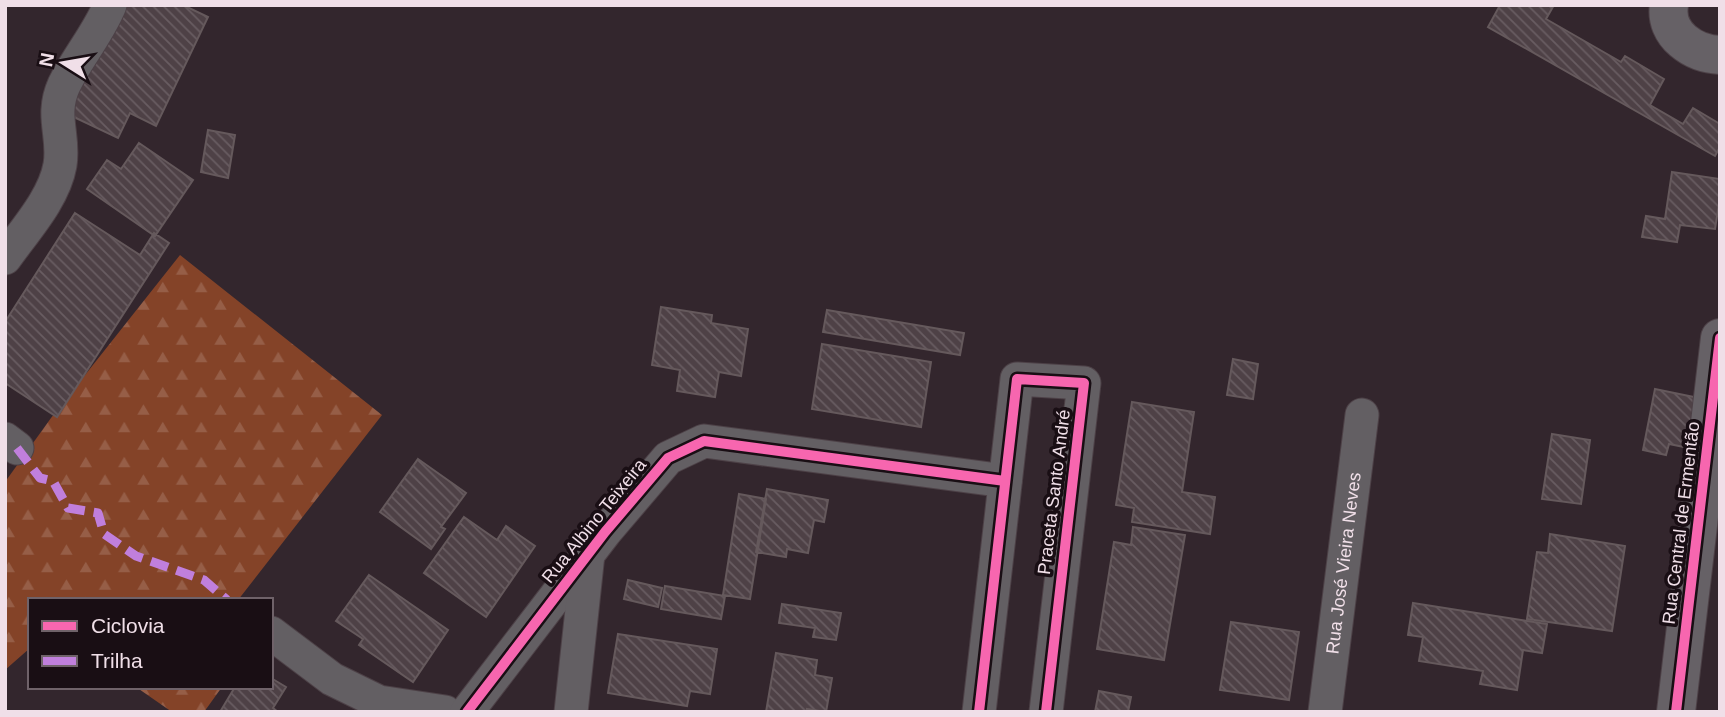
<svg xmlns="http://www.w3.org/2000/svg" width="1725" height="717" font-family="Arial,sans-serif">
	<defs>
		<pattern id="forest-firs" width="22" height="20" patternUnits="userSpaceOnUse" patternTransform="scale(1.75)"><rect width="22" height="20" fill="#844328"/><path d="M5 1l3.5 6h-7zM16 11l3.5 6h-7z" fill="#965e47"/></pattern>
		<pattern id="building-back-hatch" width="6" height="6" patternUnits="userSpaceOnUse" patternTransform="scale(1.75)"><rect width="6" height="6" fill="#4e4146"/><path d="M-1 5l2 2M0 0l6 6M5-1l2 2" fill="none" stroke="#685c61"/></pattern>
	</defs>
	<rect width="100%" height="100%" fill="#33262d"/>
	<!-- forest -->
	<path fill="url(#forest-firs)" d="M180 255 382 415 238 600H30V648L5 670V482L51 418Z
		M136 687H222L204 712H172Z"/>
	<!-- building -->
	<path fill="url(#building-back-hatch)" stroke="#65595c" stroke-width="2" d="M112 5H183L208 17 156 126 130 113 118 138 61 111Z
		M1497 5H1554L1546 19 1621 62 1625 56 1664 79 1650 105 1683 124 1693 108 1720 124V147L1715 156 1488 27 1499 7Z
		M208 130 235 135 228 178 201 172Z
		M139 143 193 180 155 236 87 189 107 160 121 169Z
		M1672 172 1720 179V198L1715 229 1680 225 1677 242 1642 237 1646 216 1665 219Z
		M75 213 140 255 154 233 169 243 57 417 5 383V322Z
		M661 307 712 315 711 323 748 329 741 376 719 372 715 397 677 391 680 370 652 365Z
		M827 310 964 333 960 355 823 332Z
		M822 344 931 362 921 427 812 409Z
		M1233 359 1258 364 1253 399 1227 395Z
		M1655 389 1699 398 1689 448 1669 444 1666 455 1643 450Z
		M1132 402 1194 412 1182 492 1215 497 1210 534 1132 522 1134 508 1116 505Z
		M1552 434 1590 440 1581 504 1542 499Z
		M418 459 466 493 441 527 445 529 431 549 380 512Z
		M767 489 828 500 824 522 814 520 808 553 787 549 786 557 756 552Z
		M739 494 766 499 750 599 723 595Z
		M464 517 497 540 506 526 535 546 486 617 424 573Z
		M1133 527 1185 535 1164 660 1097 649 1114 542 1131 545Z
		M1550 534 1625 546 1612 631 1527 619 1537 552 1548 553Z
		M369 575 448 630 413 682 359 645 363 639 336 621Z
		M628 580 662 588 658 607 624 599Z
		M665 586 725 596 721 619 661 609Z
		M1413 603 1547 624 1542 653 1523 650 1517 690 1480 684 1483 671 1419 661 1423 637 1408 635Z
		M782 604 841 613 836 640 813 637 815 628 779 623Z
		M1231 622 1299 632 1289 700 1220 690Z
		M618 634 717 649 710 694 690 691 687 706 608 693Z
		M776 653 817 660 815 675 832 678 826 712 807 709V712H766Z
		M271 678 286 687 273 708 278 712H220L235 687H271Z
		M1099 691 1131 697 1128 712H1095Z"/>
	<g fill="none" stroke-linecap="round" stroke-linejoin="round">
		<!-- street casing -->
		<g stroke="#4d4147" stroke-width="35">
			<g id="street">
				<path d="M5 258C24 231 54 199 60 165 65 136 50 116 64 85 77 58 98 34 110 5"/>
				<path d="M5 439 17 448"/>
				<path d="M271 633 332 679 379 702 445 712"/>
				<path d="M467 712 605 532 668 458 704 441 1005 481"/>
				<path d="M571 712 588 554"/>
				<path d="M979 712 1017 379 1084 383 1046 712"/>
				<path id="s1" d="M1325 712 1362 415"/>
			</g>
		</g>
		<!-- secondary casing -->
		<g stroke="#4d4147" stroke-width="40">
			<path id="secondary" d="M1669 5C1664 35 1694 54 1720 55
				M1676 712 1720 338"/>
		</g>
		<!-- street -->
		<use href="#street" stroke="#635f63" stroke-width="33"/>
		<!-- secondary -->
		<use href="#secondary" stroke="#666166" stroke-width="38"/>
		<!-- quiet -->
		<path stroke="#c07fdc" stroke-width="9" stroke-dasharray="18 9" stroke-linecap="butt" d="M17 448 40 478 53 481 68 508 98 513 104 534 136 556 204 580 227 600"/>
		<!-- cycleway casing -->
		<g stroke="#190e14" stroke-width="15">
			<path id="cycleway" d="M467 712 605 532 668 458 704 441 1005 481
				M979 712 1017 379 1084 383 1046 712
				M1676 712 1720 338"/>
		</g>
		<!-- cycleway -->
		<use href="#cycleway" stroke="#f766af" stroke-width="10"/>
	</g>
	<g text-anchor="middle" dominant-baseline="central" stroke-width="7" stroke-linejoin="round" paint-order="stroke">
		<!-- street labels -->
		<g font-size="18" fill="#f0dfe8" stroke="#190e14">
			<text transform="translate(1054 492) rotate(-83)">Praceta Santo André</text>
			<text transform="translate(594 521) rotate(-51)">Rua Albino Teixeira</text>
			<text transform="translate(1681 523) rotate(-83)">Rua Central de Ermentão</text>
			<text stroke="none"><textPath href="#s1" startOffset="150">Rua José Vieira Neves</textPath></text>
		</g>
	</g>
	<!-- border -->
	<rect width="1725" height="717" fill="none" stroke="#f0dfe8" stroke-width="14"/>
	<!-- legend -->
	<rect x="28" y="598" width="245" height="91" fill="#190e14" stroke="#6f6269" stroke-width="2"/>
	<rect x="42" y="621" width="35" height="10" fill="#f766af" stroke="#6f6269" stroke-width="2"/>
	<text x="91" y="633" font-size="21" fill="#f0dfe8">Ciclovia</text>
	<rect x="42" y="656" width="35" height="10" fill="#c07fdc" stroke="#6f6269" stroke-width="2"/>
	<text x="91" y="668" font-size="21" fill="#f0dfe8">Trilha</text>
	<!-- north arrow -->
	<g transform="translate(63 63) rotate(281)" stroke="#190e14" stroke-width="5" paint-order="stroke">
	<path d="M0-5L12 26L0 18L-12 26Z" fill="#f0dfe8"/>
	<text y="-10" font-size="19" font-weight="bold" text-anchor="middle" fill="#f0dfe8">N</text>
	</g>
</svg>
